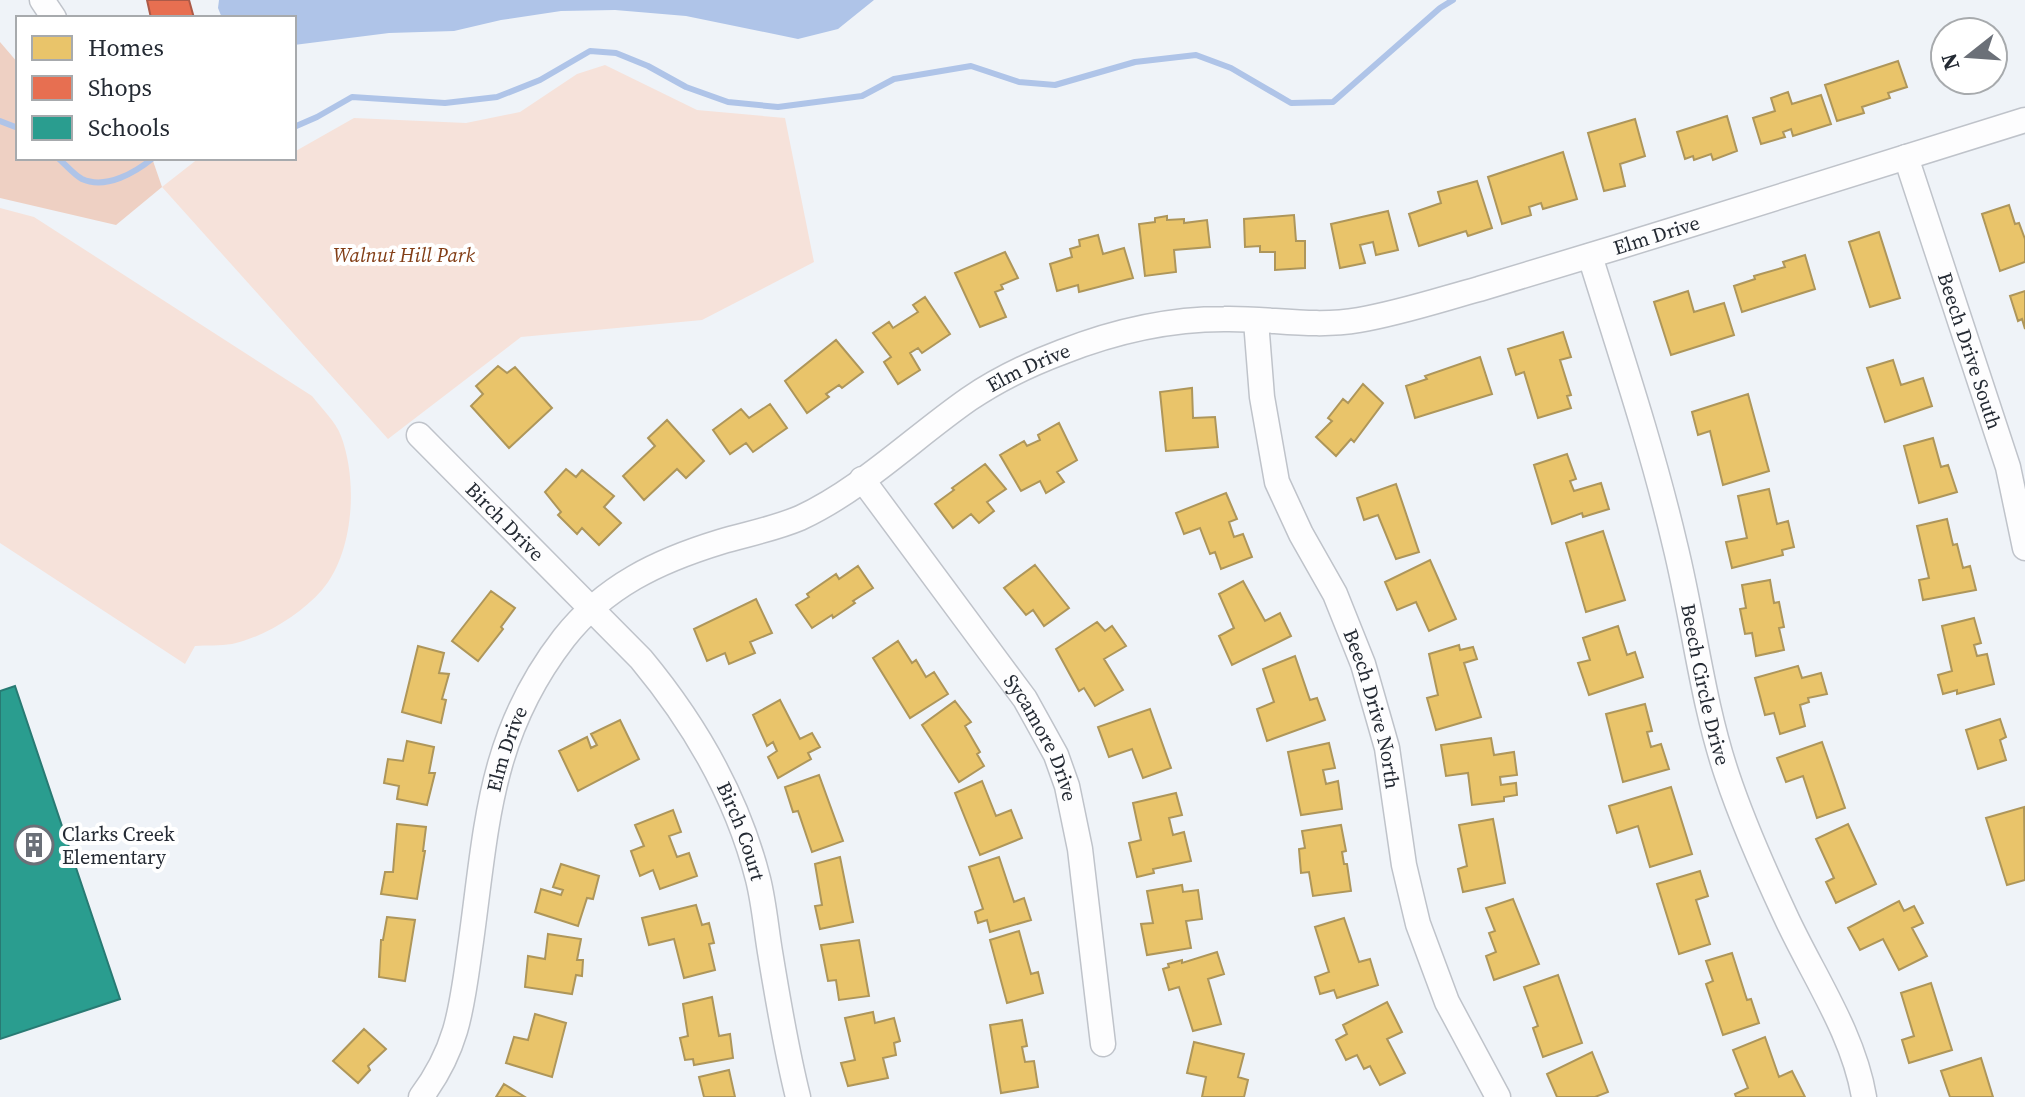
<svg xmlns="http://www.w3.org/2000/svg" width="2025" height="1097" font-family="'Source Serif 4',serif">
	<rect width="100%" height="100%" fill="#eff3f8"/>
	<!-- green -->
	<path fill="#f6e2da" d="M605 65 697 110 785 118 814 262 702 320 521 337 388 439 162 187 199 158H294V152L354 118 466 123 520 112 577 74Z
		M0 208 34 217 312 396C321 408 336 422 341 436 358 481 354 553 322 590 300 615 264 637 232 644 220 646 207 645 195 646L185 664 0 543Z"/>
	<!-- forest -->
	<path fill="#eed0c3" d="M0 42 18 63V158H152L162 187 116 225 0 198Z"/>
	<!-- water -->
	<path fill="#afc4e8" d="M219 0H874L838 29 798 39 686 16 615 10 561 11 501 20 454 31 389 33 294 45V18H222L218 8Z"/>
	<!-- homes -->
	<path fill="#e9c46a" stroke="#ae965a" stroke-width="2" d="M1898 61 1907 87 1888 93 1890 98 1862 107 1864 113 1837 121 1825 85Z
		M1788 92 1792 104 1821 95 1831 124 1793 136 1791 129 1783 132 1785 137 1761 144 1753 118 1775 111 1771 98Z
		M1727 116 1737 151 1713 160 1711 154 1694 160 1693 156 1685 159 1677 132Z
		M1635 119 1645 156 1620 164 1625 186 1604 191 1588 133Z
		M1563 152 1577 199 1543 209 1541 203 1529 207 1531 215 1502 224 1488 177Z
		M1477 181 1492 228 1468 236 1466 231 1419 246 1409 214 1441 203 1438 192Z
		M2009 205 2015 224 2019 223 2025 239V262L2000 271 1982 214Z
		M1388 211 1398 250 1376 255 1373 242 1360 245 1365 263 1340 268 1331 224Z
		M1294 215 1296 241H1305V268L1275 270V252H1260V246L1245 247 1244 219Z
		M1167 216V220L1184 219V223L1207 220 1210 247 1174 250 1176 272 1145 276 1139 224 1155 222V218Z
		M1879 232 1900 298 1870 307 1849 242Z
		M1098 235 1103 254 1124 248 1133 278 1079 292 1078 285 1057 291 1050 264 1072 257 1070 249 1080 246 1079 240Z
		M1005 252 1018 278 1001 285 1003 289 995 292 1006 317 980 327 955 273Z
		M1805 255 1815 289 1742 312 1734 286 1755 279 1754 276 1785 267 1783 262Z
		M1688 291 1694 312 1724 303 1734 335 1671 355 1654 302Z
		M2025 291V329L2022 319 2018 321 2010 296Z
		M925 297 950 334 922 353 918 348 910 353 920 370 898 384 884 362 891 357 873 333 889 322 893 328 918 312 913 305Z
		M1563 332 1571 357 1560 360 1571 395 1567 396 1571 408 1538 418 1524 372 1516 375 1508 349Z
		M836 340 863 372 842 388 839 385 826 394 829 397 807 413 785 381Z
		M1480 357 1492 394 1415 418 1406 386 1427 379 1425 376Z
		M1893 360 1901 385 1923 378 1932 406 1885 422 1867 368Z
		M498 366 507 373 515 367 552 408 509 448 471 406 483 394 476 386Z
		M1363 384 1383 403 1354 442 1351 439 1336 456 1316 437 1332 421 1328 418 1343 399 1348 403Z
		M1192 388 1193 418 1215 417 1218 447 1166 451 1160 392Z
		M1748 394 1769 471 1723 485 1710 431 1698 435 1692 412Z
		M770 404 787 428 753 452 746 443 730 454 713 430 741 409 749 418Z
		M667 420 704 461 686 478 677 469 644 500 623 476 655 446 648 438Z
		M1059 423 1077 460 1057 472 1064 482 1046 493 1040 481 1021 491 1000 455 1024 441 1027 446 1040 440 1038 435Z
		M1933 438 1941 467 1948 465 1957 492 1919 503 1904 446Z
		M1567 454 1576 479 1570 481 1574 491 1601 483 1609 509 1583 517 1582 513 1552 524 1534 465Z
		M985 464 1006 489 987 502 994 511 979 523 971 514 953 528 935 504 954 490 952 488Z
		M566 469 576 477 582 470 614 496 604 507 621 523 599 545 582 528 577 534 558 515 561 512 545 492Z
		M1396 484 1419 552 1396 559 1378 515 1364 520 1357 498Z
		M1769 489 1777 524 1788 521 1794 547 1782 550 1783 555 1732 568 1726 542 1747 538 1738 496Z
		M1226 493 1237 519 1229 522 1234 537 1243 534 1252 557 1221 569 1215 552 1210 554 1200 528 1184 534 1176 513Z
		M1947 519 1953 545 1957 544 1963 568 1970 566 1976 590 1923 600 1919 580 1929 578 1917 526Z
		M1603 531 1625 600 1586 612 1566 543Z
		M1430 560 1456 619 1429 631 1416 602 1397 610 1385 582Z
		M1035 565 1069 608 1044 626 1033 610 1026 615 1004 588Z
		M858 566 873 588 853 601 855 603 833 618 832 615 812 628 796 605 809 597 807 594 836 574 839 579Z
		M1770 580 1774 603 1779 602 1784 627 1779 628 1784 650 1756 656 1752 633 1745 634 1740 609 1746 608 1742 585Z
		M1243 581 1265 621 1280 613 1291 636 1232 665 1219 636 1234 628 1219 594Z
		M491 591 515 608 501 627 503 629 478 661 452 641Z
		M756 599 772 633 750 642 755 653 729 664 725 653 707 661 694 629Z
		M1974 618 1981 643 1974 645 1977 656 1987 654 1994 684 1957 694V690L1943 694 1938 675 1952 671 1942 626Z
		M1097 622 1105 631 1112 626 1126 646 1104 659 1123 690 1095 706 1084 688 1079 691 1056 649Z
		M1618 626 1627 655 1635 652 1643 677 1589 695 1578 663 1590 660 1583 638Z
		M898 641 912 663 916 660 926 677 934 672 948 694 910 718 873 658Z
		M1459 645 1460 650 1473 647 1477 659 1464 663 1481 717 1436 730 1427 698 1438 695 1429 654Z
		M418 646 444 653 439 673 449 674 442 699 446 700 441 723 402 712Z
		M1295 656 1310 700 1317 698 1325 720 1267 741 1257 709 1274 702 1263 669Z
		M1798 666 1802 678 1821 673 1827 694 1808 698 1809 702 1800 705 1805 726 1780 734 1774 713 1765 715 1755 678Z
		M780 700 800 739 812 733 820 747 808 753 811 759 778 778 768 757 777 751 773 742 767 746 753 715Z
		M955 701 971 722 965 726 980 752 977 754 984 766 959 782 922 725Z
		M1645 704 1652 731 1647 732 1651 747 1661 744 1669 769 1623 782 1606 714Z
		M1150 709 1171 768 1143 778 1132 749 1109 757 1098 727Z
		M2000 719 2006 737 2000 740 2006 760 1978 769 1966 730Z
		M620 720 639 759 578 791 559 751 587 737 591 748 597 745 591 734Z
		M1491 738 1494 755 1514 752 1517 775 1500 777 1501 785 1516 783 1517 795 1504 797V801L1472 805 1468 773 1446 776 1441 745Z
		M407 741 434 747 429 773H435L427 805 397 799 399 786 384 783 388 759 403 761Z
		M1822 742 1845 808 1817 818 1803 776 1786 782 1777 758Z
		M1329 743 1335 768 1323 770 1326 784 1338 781 1342 809 1301 815 1288 752Z
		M819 775 843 841 812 852 798 811 793 812 785 787Z
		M982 781 996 816 1011 810 1022 838 980 855 955 793Z
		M1671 787 1692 854 1650 867 1638 826 1617 833 1609 806Z
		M1176 793 1182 815 1169 818 1173 835 1184 832 1191 861 1153 869 1154 873 1137 877 1129 843 1141 840 1133 803Z
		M2024 807 2025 880 2007 885 1986 818Z
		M673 810 681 832 669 836 677 857 689 853 697 876 660 889 653 870 640 876 631 851 644 846 635 825Z
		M1493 819 1505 883 1463 892 1458 869 1467 866 1459 825Z
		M397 824 426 827 423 851H425L417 899 381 894 385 872H393Z
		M1848 824 1876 884 1836 903 1826 882 1834 878 1816 839Z
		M1341 825 1346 851 1342 852 1344 864H1347L1351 891 1313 896 1309 872 1301 873 1299 849 1305 848 1302 831Z
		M840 857 853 922 820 929 815 906 822 905 815 864Z
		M999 857 1014 902 1024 898 1031 920 990 932 987 920 978 923 975 912 983 909 969 867Z
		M561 864 599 876 593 899 587 898 578 926 535 912 541 889 561 895 563 890 553 887Z
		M1700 871 1708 896 1696 900 1710 944 1679 954 1657 884Z
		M1182 885 1183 892 1198 890 1202 919 1186 921 1191 948 1147 955 1141 924 1153 923 1147 891Z
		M1513 899 1539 964 1494 980 1486 956 1496 952 1489 933 1495 931 1486 908Z
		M1899 901 1904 911 1914 906 1923 923 1912 928 1927 956 1899 970 1883 939 1860 950 1848 928Z
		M696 905 702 925 709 923 714 943 709 944 715 970 684 978 674 939 649 945 642 918Z
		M387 917 415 920 405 981 379 977 381 940H383Z
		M1344 918 1359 962 1370 959 1378 985 1337 998 1334 990 1320 994 1315 977 1329 972 1315 927Z
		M1019 931 1031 974 1038 972 1043 993 1007 1003 990 940Z
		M548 934 581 939 577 960H583L582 976 576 975 572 994 525 987 528 956 545 959Z
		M859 940 869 996 839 1000 836 980 828 981 821 945Z
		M1217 952 1224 974 1208 979 1221 1024 1193 1031 1179 987 1169 990 1163 969 1169 967 1168 964 1182 960V963Z
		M1732 953 1747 1000 1751 999 1759 1023 1723 1035 1706 984 1713 981 1706 961Z
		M1558 975 1582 1043 1543 1057 1533 1028 1538 1026 1524 987Z
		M1931 983 1952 1050 1909 1063 1902 1040 1914 1036 1901 993Z
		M712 997 719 1036 730 1034 733 1058 694 1065 693 1059 685 1060 680 1038 688 1036 683 1004Z
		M1387 1002 1402 1032 1387 1039 1405 1073 1380 1085 1370 1066 1364 1069 1357 1055 1346 1060 1336 1040 1347 1034 1343 1025Z
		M873 1012 875 1023 894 1018 900 1041 894 1043 896 1055 883 1058 888 1078 848 1086 841 1063 855 1060 845 1018Z
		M535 1014 566 1023 552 1077 506 1063 514 1037 528 1040Z
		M1022 1020 1027 1046 1022 1047 1025 1062 1034 1061 1038 1087 1001 1093 990 1025Z
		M364 1029 386 1049 368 1066 370 1070 358 1083 333 1061Z
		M1765 1037 1779 1077 1792 1071 1805 1097H1736L1735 1094 1748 1088 1733 1050Z
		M1194 1042 1244 1054 1238 1077 1248 1080 1244 1097H1202L1206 1077 1187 1073Z
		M1592 1052 1608 1092 1595 1097H1557L1547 1074Z
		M1981 1058 1993 1097H1950L1941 1071Z
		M729 1070 735 1097H704L699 1077Z
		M504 1084 525 1097H496Z"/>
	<!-- shops -->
	<path fill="#e76f51" stroke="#ac5a48" stroke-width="2" d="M147 0H189L194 18H151Z"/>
	<!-- schools -->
	<path fill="#2a9d8f" stroke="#287a73" stroke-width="2" d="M15 686 120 999 0 1039V691Z"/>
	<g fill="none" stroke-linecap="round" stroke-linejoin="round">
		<!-- stream -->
		<path stroke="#afc4e8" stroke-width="6" d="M0 121 18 128
			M294 127 317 117 352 97 445 103 497 97 540 80 590 51 616 53 648 66 686 87 728 102 778 107 862 96 894 79 971 66 1019 82 1055 85 1135 62 1196 55 1231 68 1291 103 1333 102 1440 8 1453 0
			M58 158C65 164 74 175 82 179 106 190 136 172 153 158"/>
		<!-- minor casing -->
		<g stroke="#bfc3ca" stroke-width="27">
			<g id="minor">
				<path d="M42 0 54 18"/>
				<path id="s1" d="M1906 157 2008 467 2025 548"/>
				<path id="s2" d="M1590 256C1620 352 1652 447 1675 545 1694 622 1702 701 1727 775 1743 823 1764 870 1785 915 1812 974 1853 1032 1864 1097"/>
				<path id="s3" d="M1256 321 1262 397 1277 482 1301 534 1335 594 1363 664 1387 748 1404 865 1418 924 1447 1002 1498 1097"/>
				<path id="s4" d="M419 435 641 659C695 724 737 796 758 879 764 903 766 928 770 952 778 1001 786 1049 798 1097"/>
				<path id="s5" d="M862 479 1025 699 1056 755 1067 786 1080 849 1103 1044"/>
				<path id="s6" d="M421 1097C460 1045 462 1003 471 941 487 825 489 735 564 638 605 586 658 561 720 542 747 534 774 529 800 518 862 489 913 438 969 399 997 380 1030 364 1062 352 1113 332 1169 319 1224 319 1269 318 1313 328 1359 320 1400 313 1439 300 1479 289 1526 275 1572 261 1618 247 1754 205 1890 162 2025 120"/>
			</g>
		</g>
		<!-- minor -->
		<use href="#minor" stroke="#fdfdfe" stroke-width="24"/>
	</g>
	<!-- icons -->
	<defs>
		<g id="building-ring" transform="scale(2)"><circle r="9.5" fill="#fff" stroke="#6b7078" stroke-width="1.5"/><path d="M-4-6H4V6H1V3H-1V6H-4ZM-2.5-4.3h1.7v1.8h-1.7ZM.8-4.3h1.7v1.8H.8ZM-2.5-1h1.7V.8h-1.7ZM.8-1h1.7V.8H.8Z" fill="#6b7078"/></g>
	</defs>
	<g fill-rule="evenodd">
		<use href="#building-ring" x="34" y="845"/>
	</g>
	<g text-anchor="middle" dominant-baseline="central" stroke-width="8" stroke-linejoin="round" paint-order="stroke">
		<!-- street labels -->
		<g font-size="20" fill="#242a33" stroke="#fff">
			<text stroke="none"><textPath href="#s6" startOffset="1680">Elm Drive</textPath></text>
			<text stroke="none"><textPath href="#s1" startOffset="204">Beech Drive South</textPath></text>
			<text stroke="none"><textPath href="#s6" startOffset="1032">Elm Drive</textPath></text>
			<text stroke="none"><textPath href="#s4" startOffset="122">Birch Drive</textPath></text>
			<text stroke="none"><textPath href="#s2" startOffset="444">Beech Circle Drive</textPath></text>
			<text stroke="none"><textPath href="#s3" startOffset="410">Beech Drive North</textPath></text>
			<text stroke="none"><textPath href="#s5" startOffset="316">Sycamore Drive</textPath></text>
			<text stroke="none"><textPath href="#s6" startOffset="362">Elm Drive</textPath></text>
			<text stroke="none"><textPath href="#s4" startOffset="516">Birch Court</textPath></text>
		</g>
		<!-- park labels -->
		<g font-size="20" font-style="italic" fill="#823d15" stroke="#fff">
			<text x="404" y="255">Walnut Hill Park</text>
		</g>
		<!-- poi labels -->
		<g font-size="20" fill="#242a33" stroke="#fff" text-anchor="start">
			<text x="62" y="834">Clarks Creek<tspan x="62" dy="23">Elementary</tspan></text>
		</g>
	</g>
	<!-- legend -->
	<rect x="16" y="16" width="280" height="144" fill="#ffffff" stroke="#a7aaad" stroke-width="2"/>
	<rect x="32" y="36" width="40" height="24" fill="#e9c46a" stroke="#a7aaad" stroke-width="2"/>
	<text x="88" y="56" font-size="24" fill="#242a33">Homes</text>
	<rect x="32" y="76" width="40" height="24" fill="#e76f51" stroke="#a7aaad" stroke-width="2"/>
	<text x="88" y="96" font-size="24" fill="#242a33">Shops</text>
	<rect x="32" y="116" width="40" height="24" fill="#2a9d8f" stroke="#a7aaad" stroke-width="2"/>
	<text x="88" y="136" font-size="24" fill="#242a33">Schools</text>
	<!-- north arrow -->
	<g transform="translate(1969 56) rotate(253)"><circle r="38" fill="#ffffff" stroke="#a7aaad" stroke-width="2"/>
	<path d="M0-6L14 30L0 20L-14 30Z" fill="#6b7078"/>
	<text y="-12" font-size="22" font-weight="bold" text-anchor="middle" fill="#242a33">N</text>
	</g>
</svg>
